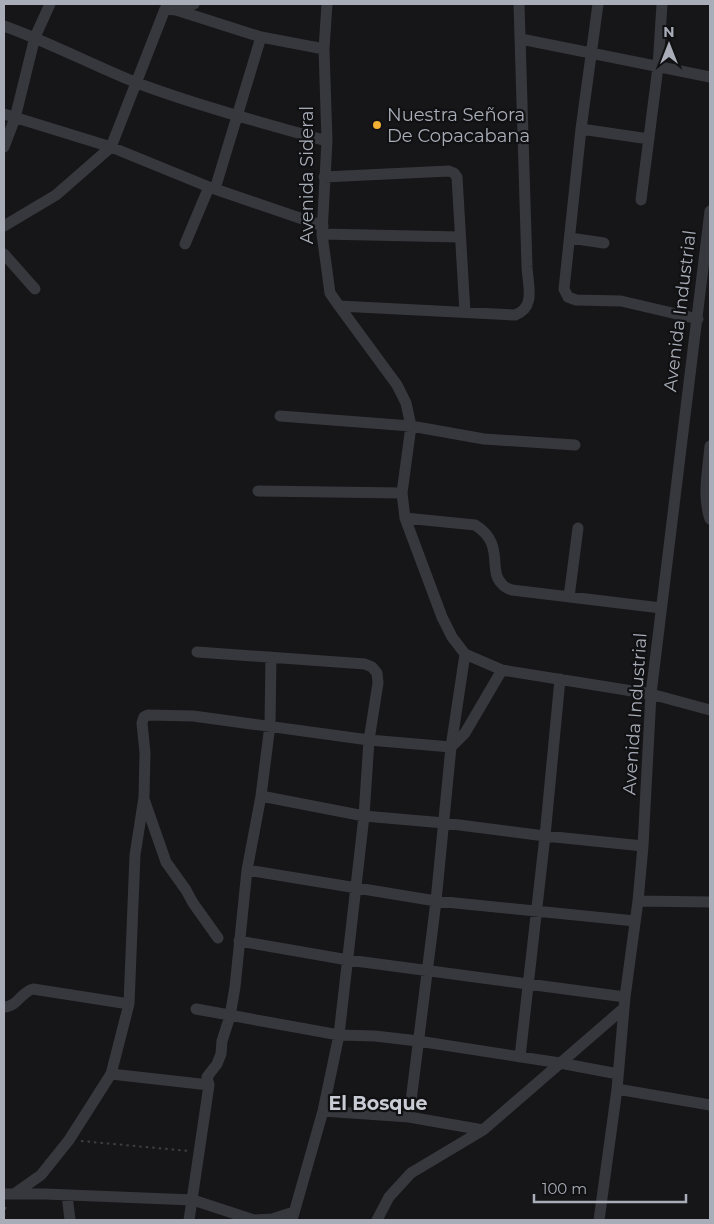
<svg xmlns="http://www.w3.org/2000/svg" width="714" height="1224" font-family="Montserrat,sans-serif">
	<rect width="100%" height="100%" fill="#161618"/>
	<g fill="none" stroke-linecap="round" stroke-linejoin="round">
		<!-- path -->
		<path stroke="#3d3f44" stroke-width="2" stroke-dasharray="2.5 4" stroke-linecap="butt" d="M81 1141 189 1151
			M4 1216 6 1204"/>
		<!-- minor -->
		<path stroke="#37383d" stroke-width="11" d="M327 4 324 49 327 141 322 234 330 293 339 306 397 385 406 403 411 426 402 493 405 518 442 617 452 637 465 654 502 670 651 694 710 710
			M598 4 581 129 564 289 568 297 576 300 621 301 698 319
			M176 10 194 4
			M4 26C49 42 92 65 137 83 199 106 263 123 327 141
			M521 39 710 77
			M4 114 111 147 209 187 323 226
			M581 129 649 139
			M4 147 15 118 35 37 50 4
			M324 177 449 171 454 173 457 177 465 312
			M215 189 261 37
			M641 200 658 67 662 4
			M4 226 56 195 111 147 165 9 176 10 261 37 324 49
			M322 234 460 237
			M570 238 604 243
			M185 244 209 187
			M4 254 35 289
			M339 306 515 315C536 307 528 286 527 267L519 4
			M280 416 411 426 484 439 575 445
			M710 446C708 470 702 496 710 519
			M258 491 402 493
			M405 518 475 525C506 544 487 570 502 584 504 587 509 589 512 590L661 608
			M569 597 578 528
			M197 652 365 664 372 667 377 673 378 683 369 740 364 816 339 1035 323 1111 292 1220
			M261 796 364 816 444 823 545 836 643 846
			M144 799 166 862 186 890 193 903 218 938
			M247 870 436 901 635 921
			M638 901 710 902
			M239 941 348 960 625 997
			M4 1007C17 1007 21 992 33 989L129 1004
			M196 1009 339 1035 375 1036 418 1041 560 1063 618 1074
			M520 1057 545 836 560 679
			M111 1074 209 1085
			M617 1089 710 1105
			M323 1111 409 1117 483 1130
			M409 1117 436 901 451 747 465 654
			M4 1194H45L193 1200 254 1220 272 1219 294 1212
			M14 1194 41 1175 69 1140 111 1074 129 1004 135 855 144 797 145 753 142 723 144 717 148 715 193 716 369 740 451 747 465 733 502 670
			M67 1195 70 1220
			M189 1220 209 1085 207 1077 217 1064 221 1054 222 1041 230 1016 235 987 247 870 261 796 270 725 271 657
			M377 1220 389 1197 411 1173 483 1130 624 1008
			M599 1220 617 1089 625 997 638 901 643 846 651 694 710 211"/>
	</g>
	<!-- markers -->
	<circle fill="#f2b134" stroke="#111113" stroke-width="2" cx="377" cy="125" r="5"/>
	<g text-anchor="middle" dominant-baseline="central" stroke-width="4.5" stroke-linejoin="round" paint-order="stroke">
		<!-- poi labels -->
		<g font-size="18" fill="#a8adb8" stroke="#111113" text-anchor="start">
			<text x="387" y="115">Nuestra Señora<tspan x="387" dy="21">De Copacabana</tspan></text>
		</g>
		<!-- street labels -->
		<g font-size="18" fill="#a8adb8" stroke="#111113">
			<text transform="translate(307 175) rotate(-90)">Avenida Sideral</text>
			<text transform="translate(680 311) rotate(-83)">Avenida Industrial</text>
			<text transform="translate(635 714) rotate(-86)">Avenida Industrial</text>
		</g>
		<!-- neighbourhood labels -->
		<g font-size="19" font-weight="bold" fill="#c9ccd4" stroke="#111113">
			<text x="378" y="1103">El Bosque</text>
		</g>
	</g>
	<!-- border -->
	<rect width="714" height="1224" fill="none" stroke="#a8adb8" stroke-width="10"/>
	<!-- north arrow -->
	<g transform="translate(669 45)" stroke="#111113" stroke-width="4" paint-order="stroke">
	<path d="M0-4L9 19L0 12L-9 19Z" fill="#a8adb8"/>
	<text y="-8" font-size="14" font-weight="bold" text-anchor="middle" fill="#a8adb8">N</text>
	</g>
	<!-- scale -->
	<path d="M534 1194v8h152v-8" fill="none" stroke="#a8adb8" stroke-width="2.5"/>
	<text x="542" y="1194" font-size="15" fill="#a8adb8" stroke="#111113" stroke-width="4" paint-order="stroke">100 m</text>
</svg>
